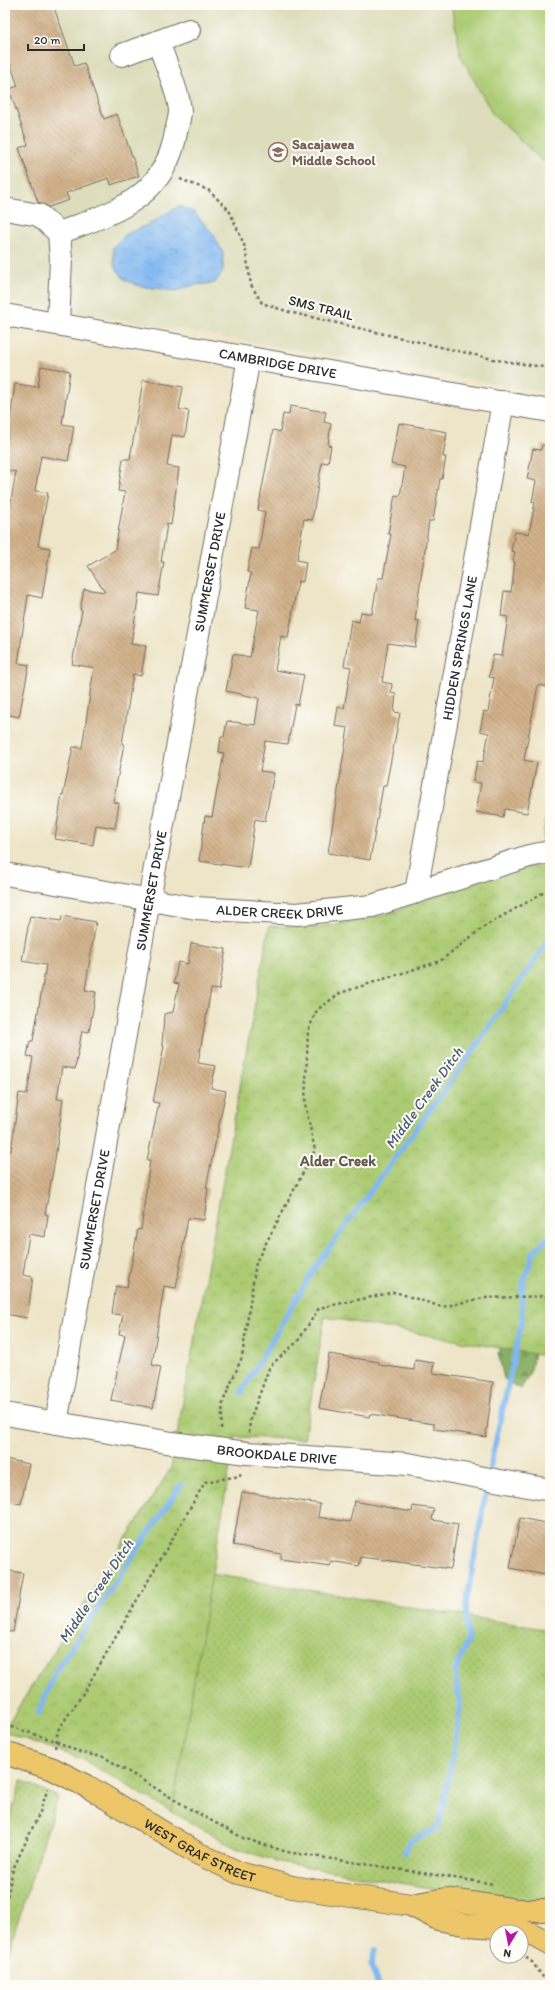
<svg xmlns="http://www.w3.org/2000/svg" width="555" height="1990" font-family="Itim,sans-serif">
	<defs>
		<pattern id="grass-dots" width="8" height="8" patternUnits="userSpaceOnUse"><rect width="8" height="8" fill="#accb73"/><path d="M2 2h.1M6 6h.1" fill="none" stroke="#94ae64" stroke-width="1.8" stroke-linecap="round"/></pattern>
		<pattern id="forest-firs" width="22" height="20" patternUnits="userSpaceOnUse"><rect width="22" height="20" fill="#89af65"/><path d="M5 1l3.5 6h-7zM16 11l3.5 6h-7z" fill="#708f53"/></pattern>
		<pattern id="park-crowns" width="20" height="18" patternUnits="userSpaceOnUse"><rect width="20" height="18" fill="#accb73"/><path d="M2 6a3 3 0 1 1 6 0M12 15a3 3 0 1 1 6 0" fill="none" stroke="#94ae64"/></pattern>
		<pattern id="water-ripples" width="26" height="14" patternUnits="userSpaceOnUse"><rect width="26" height="14" fill="#81b8f1"/><path d="M2 4q2-2 4 0t4 0M15 11q2-2 4 0t4 0" fill="none" stroke="#6a96c3"/></pattern>
		<pattern id="building-back-hatch" width="6" height="6" patternUnits="userSpaceOnUse"><rect width="6" height="6" fill="#d2b28b"/><path d="M-1 5l2 2M0 0l6 6M5-1l2 2" fill="none" stroke="#ab9172"/></pattern>
	</defs>
	<rect width="100%" height="100%" fill="#fdfcf7"/>
	<filter id="ink" filterUnits="userSpaceOnUse"><feTurbulence type="fractalNoise" baseFrequency=".025" numOctaves="2"/><feDisplacementMap in="SourceGraphic" scale="8" xChannelSelector="R" yChannelSelector="G"/><feConvolveMatrix kernelMatrix="1 2 1 2 8 2 1 2 1" color-interpolation-filters="sRGB"/></filter>
	<filter id="wash" filterUnits="userSpaceOnUse"><feTurbulence type="fractalNoise" baseFrequency=".012" numOctaves="4" result="noise"/><feDisplacementMap in="SourceGraphic" scale="16" xChannelSelector="R" yChannelSelector="G"/><feGaussianBlur stdDeviation="0.9" result="paint"/><feColorMatrix in="noise" values="0 0 0 0 0 0 0 0 0 0 0 0 0 0 0 0 0 1.4 0 .05"/><feComposite in="paint" operator="in"/></filter>
	<g filter="url(#wash)">
		<rect width="100%" height="100%" fill="#eee5c8"/>
		<!-- built -->
		<path fill="#ddddbc" d="M5 5H550V393L5 300Z"/>
		<!-- grass -->
		<path fill="url(#grass-dots)" stroke="#6c7b4f" d="M211 1574 550 1630V1898L516 1903 279 1862 236 1848 172 1812Z
			M21 1780 58 1797 5 1961V1834Z"/>
		<!-- forest -->
		<path fill="url(#forest-firs)" stroke="#5a6d48" d="M510 1309 537 1334 531 1370 521 1389 504 1379 498 1353Z"/>
		<!-- park -->
		<path fill="url(#park-crowns)" stroke="#6c7b4f" d="M550 793V1357L325 1317 304 1439 235 1437 172 1812 82 1759 5 1732V1728L171 1468 269 926 315 928 384 915 509 870 538 866Z"/>
		<!-- pitch -->
		<path fill="#accb73" stroke="#6c7b4f" d="M451 5H550V163L540 159 492 113 461 56Z"/>
		<!-- water -->
		<path fill="url(#water-ripples)" stroke="#56728e" d="M179 206 195 213 214 235 223 253V271L215 283 195 285 175 291 140 286 125 280 114 265 113 247 126 234 147 225Z"/>
		<g fill="none" stroke-linecap="round" stroke-linejoin="round">
			<!-- stream -->
			<path stroke="#81b8f1" stroke-width="5.5" d="M241 1393 316 1266 473 1051 550 938
				M490 1467 522 1321V1288L533 1253 550 1235
				M38 1714 56 1671 181 1485
				M5 1808 7 1801
				M405 1853 410 1841 438 1828 454 1751 460 1708 455 1671 468 1640 466 1605 486 1491
				M375 1950 371 1966 378 1985"/>
		</g>
		<g id="blocks">
			<!-- building -->
			<path fill="url(#building-back-hatch)" d="M5 5H53L75 66 84 63 104 119 117 114 139 176 111 185 109 178 66 193 69 200 49 207 38 202 19 148 28 145 9 89 18 86 5 49Z
				M41 366 70 371 62 424 74 426 68 461 41 456 35 491 48 493 38 546 50 548 42 598 28 595 18 663 29 665 19 717 5 714V506H10L16 472 5 470V455L15 384 38 387Z
				M143 380 183 387 179 409 189 411 185 437 172 435 167 466 179 468 171 525 167 524 161 562H164L158 596 139 593 131 644 146 646 141 676 133 674 122 744H124L113 802 119 803 115 828 96 825 93 845 55 839 62 794 63 795 73 747 82 748 94 668 72 664 82 610H80L84 589 105 592 88 566 115 550 125 492 118 491 123 459H130Z
				M290 406 326 412 324 422 331 424 328 445 331 446 328 463 322 462 312 520 304 519 297 560 306 562 303 582 298 581 288 638 281 636 275 670 304 675 298 705 295 704 288 744 265 741 260 771 274 773 265 821 255 819 248 868 199 861 205 816 212 817 224 753 219 752 221 737H224L227 721 255 725 259 698 226 691 233 654 250 657 259 610 245 608 251 573 247 572 252 548 259 549 265 512 258 510 273 430 280 432 283 414 289 415Z
				M399 423 447 432 443 457H446L442 479H440L433 521H429L415 620 419 621 415 647 388 643 382 682 392 684 391 693 396 694 394 712 400 713 386 786H383L370 860 328 853 348 728 335 726 338 707 344 708 351 667 344 666 351 620 359 622 361 612 372 614 378 578H383L391 534H388L392 510 395 495 400 496 405 467 391 464Z
				M542 445 550 446V619L545 647 550 648V687L538 685 524 760 537 763 527 813 505 809 503 817 476 812 481 783 473 782 477 761 483 762 489 733 480 731 484 711 488 712 494 678 489 677 493 655 502 656 508 617 501 616 504 591 511 592 515 562 513 561 515 552 511 551 515 532 529 534 535 502H532L536 481 527 479 533 449 541 450Z
				M30 916 61 921 62 916 96 922 85 990 96 992 89 1032 82 1031 75 1069 62 1067 57 1099H63L55 1160 45 1214 48 1215 45 1237 29 1234 23 1275 33 1277 27 1318 5 1314V1168L8 1151H11L19 1093 27 1094 33 1057 27 1056 30 1041H33L46 965 22 961Z
				M191 943 226 949 219 990 211 989 198 1063 216 1066 211 1088 226 1091 206 1188H208L204 1220 188 1218 176 1288 164 1286 152 1365 161 1367 153 1408 111 1400 125 1335 119 1334 123 1315 112 1314 116 1286 127 1288 138 1229 141 1230 150 1160H147L159 1103 153 1102 164 1046 162 1045 164 1014 173 1012 179 984 174 983 178 962 188 964Z
				M329 1354 379 1362V1365L414 1370 415 1360 434 1363 432 1373 493 1382 486 1437 434 1429V1424L370 1414 369 1417 319 1408Z
				M5 1459 29 1464 21 1504 5 1501Z
				M242 1492 320 1504 318 1517 350 1522 354 1501 412 1512 413 1506 434 1509 432 1520 458 1524 451 1569 361 1557 359 1566 331 1561 330 1566 281 1559V1554L233 1545Z
				M520 1518 550 1524V1548L545 1575 510 1568Z
				M5 1570 23 1573 13 1632 5 1631Z"/>
		</g>
	</g>
	<g filter="url(#ink)">
		<use href="#blocks" fill-opacity="0" stroke="#6f6c62" stroke-width="1"/>
		<g fill="none" stroke-linecap="round" stroke-linejoin="round">
			<!-- minor casing -->
			<g stroke="#6f6c62" stroke-width="24">
				<g id="minor">
					<path d="M122 55 189 30"/>
					<path d="M5 209 39 215 59 233 61 260 58 324"/>
					<path d="M59 233C114 212 165 199 176 132 177 126 180 118 180 111 179 93 164 59 158 42"/>
					<path id="s1" d="M5 315 550 411"/>
					<path id="s2" d="M5 874 196 908 297 914 372 906 529 856 550 852"/>
					<path id="s3" d="M416 892 503 402"/>
					<path id="s4" d="M5 1414 172 1443 247 1453 408 1464 550 1490"/>
					<path id="s5" d="M56 1423 149 900 249 358"/>
				</g>
			</g>
			<!-- major casing -->
			<g stroke="#6f6c62" stroke-width="24">
				<g id="major">
					<path id="s6" d="M5 1753 53 1769 90 1788 195 1852 239 1873 292 1887 411 1905 438 1919 468 1925 508 1928 530 1933 550 1944"/>
					<path d="M411 1905 446 1899 517 1910H550"/>
				</g>
			</g>
			<!-- path -->
			<path stroke="#6f6c62" stroke-width="2.5" stroke-dasharray="3 3" stroke-linecap="butt" d="M180 179 208 190 229 210 245 247 251 285 262 303 289 312 497 360 550 368
				M221 1429 223 1402 242 1357 256 1262 315 1150 305 1104 308 1031 317 1010 340 993 440 961 485 926 550 889
				M249 1433 250 1420 270 1366 298 1341 319 1308 395 1292 442 1307 483 1298 550 1296
				M5 1725 56 1741 81 1753 104 1757 190 1809 243 1838 287 1852 494 1884
				M55 1748 58 1730 84 1692 205 1482 240 1476 241 1471
				M5 1908 13 1869 40 1812 48 1788
				M521 1954 532 1962 549 1985"/>
			<!-- minor -->
			<use href="#minor" stroke="#fff" stroke-width="22"/>
			<!-- major -->
			<use href="#major" stroke="#ecc669" stroke-width="22"/>
		</g>
	</g>
	<!-- icons -->
	<defs>
		<g id="school-ring" transform="scale(1)"><circle r="9.5" fill="#fdfcf7" stroke="#8d6e63" stroke-width="1.5"/><path d="M0-5L7-2L0 1L-7-2ZM-4 1L0 2.5L4 1V4Q0 6-4 4Z" fill="#8d6e63"/></g>
	</defs>
	<g fill-rule="evenodd">
		<use href="#school-ring" x="278" y="152"/>
	</g>
	<g text-anchor="middle" dominant-baseline="central" stroke-width="4" stroke-linejoin="round" paint-order="stroke">
		<!-- education labels -->
		<g font-size="14" font-weight="bold" fill="#785e54" stroke="#fdfcf7" text-anchor="start">
			<text x="292" y="144">Sacajawea<tspan x="292" dy="16">Middle School</tspan></text>
		</g>
		<!-- street labels -->
		<g font-size="14" fill="#2b2b2b" stroke="#fdfcf7">
			<text transform="translate(321 308) rotate(14)">SMS TRAIL</text>
			<text stroke="none"><textPath href="#s1" startOffset="277">CAMBRIDGE DRIVE</textPath></text>
			<text stroke="none"><textPath href="#s5" startOffset="865">SUMMERSET DRIVE</textPath></text>
			<text stroke="none"><textPath href="#s3" startOffset="248">HIDDEN SPRINGS LANE</textPath></text>
			<text stroke="none"><textPath href="#s5" startOffset="541">SUMMERSET DRIVE</textPath></text>
			<text stroke="none"><textPath href="#s2" startOffset="278">ALDER CREEK DRIVE</textPath></text>
			<text stroke="none"><textPath href="#s5" startOffset="217">SUMMERSET DRIVE</textPath></text>
			<text stroke="none"><textPath href="#s4" startOffset="275">BROOKDALE DRIVE</textPath></text>
			<text stroke="none"><textPath href="#s6" startOffset="219">WEST GRAF STREET</textPath></text>
		</g>
		<!-- water labels -->
		<g font-size="15" font-style="italic" fill="#495c70" stroke="#fdfcf7">
			<text transform="translate(424 1098) rotate(-54)">Middle Creek Ditch</text>
			<text transform="translate(96 1591) rotate(-56)">Middle Creek Ditch</text>
		</g>
		<!-- neighbourhood labels -->
		<g font-size="15" font-weight="bold" fill="#655a4d" stroke="#fdfcf7">
			<text x="338" y="1161">Alder Creek</text>
		</g>
	</g>
	<!-- margin -->
	<rect width="555" height="1990" fill="none" stroke="#fdfcf7" stroke-width="20"/>
	<!-- north arrow -->
	<g transform="translate(509 1944) rotate(190)"><circle r="19" fill="#fdfcf7" stroke="#a9a8a5"/>
	<path d="M0-3L7 15L0 10L-7 15Z" fill="#b5179e"/>
	<text y="-6" font-size="11" font-weight="bold" text-anchor="middle" fill="#2b2b2b">N</text>
	</g>
	<!-- scale -->
	<path d="M28 44v6h56v-6" fill="none" stroke="#2b2b2b" stroke-width="2"/>
	<text x="34" y="44" font-size="12" fill="#2b2b2b" stroke="#fdfcf7" stroke-width="3" paint-order="stroke">20 m</text>
</svg>
